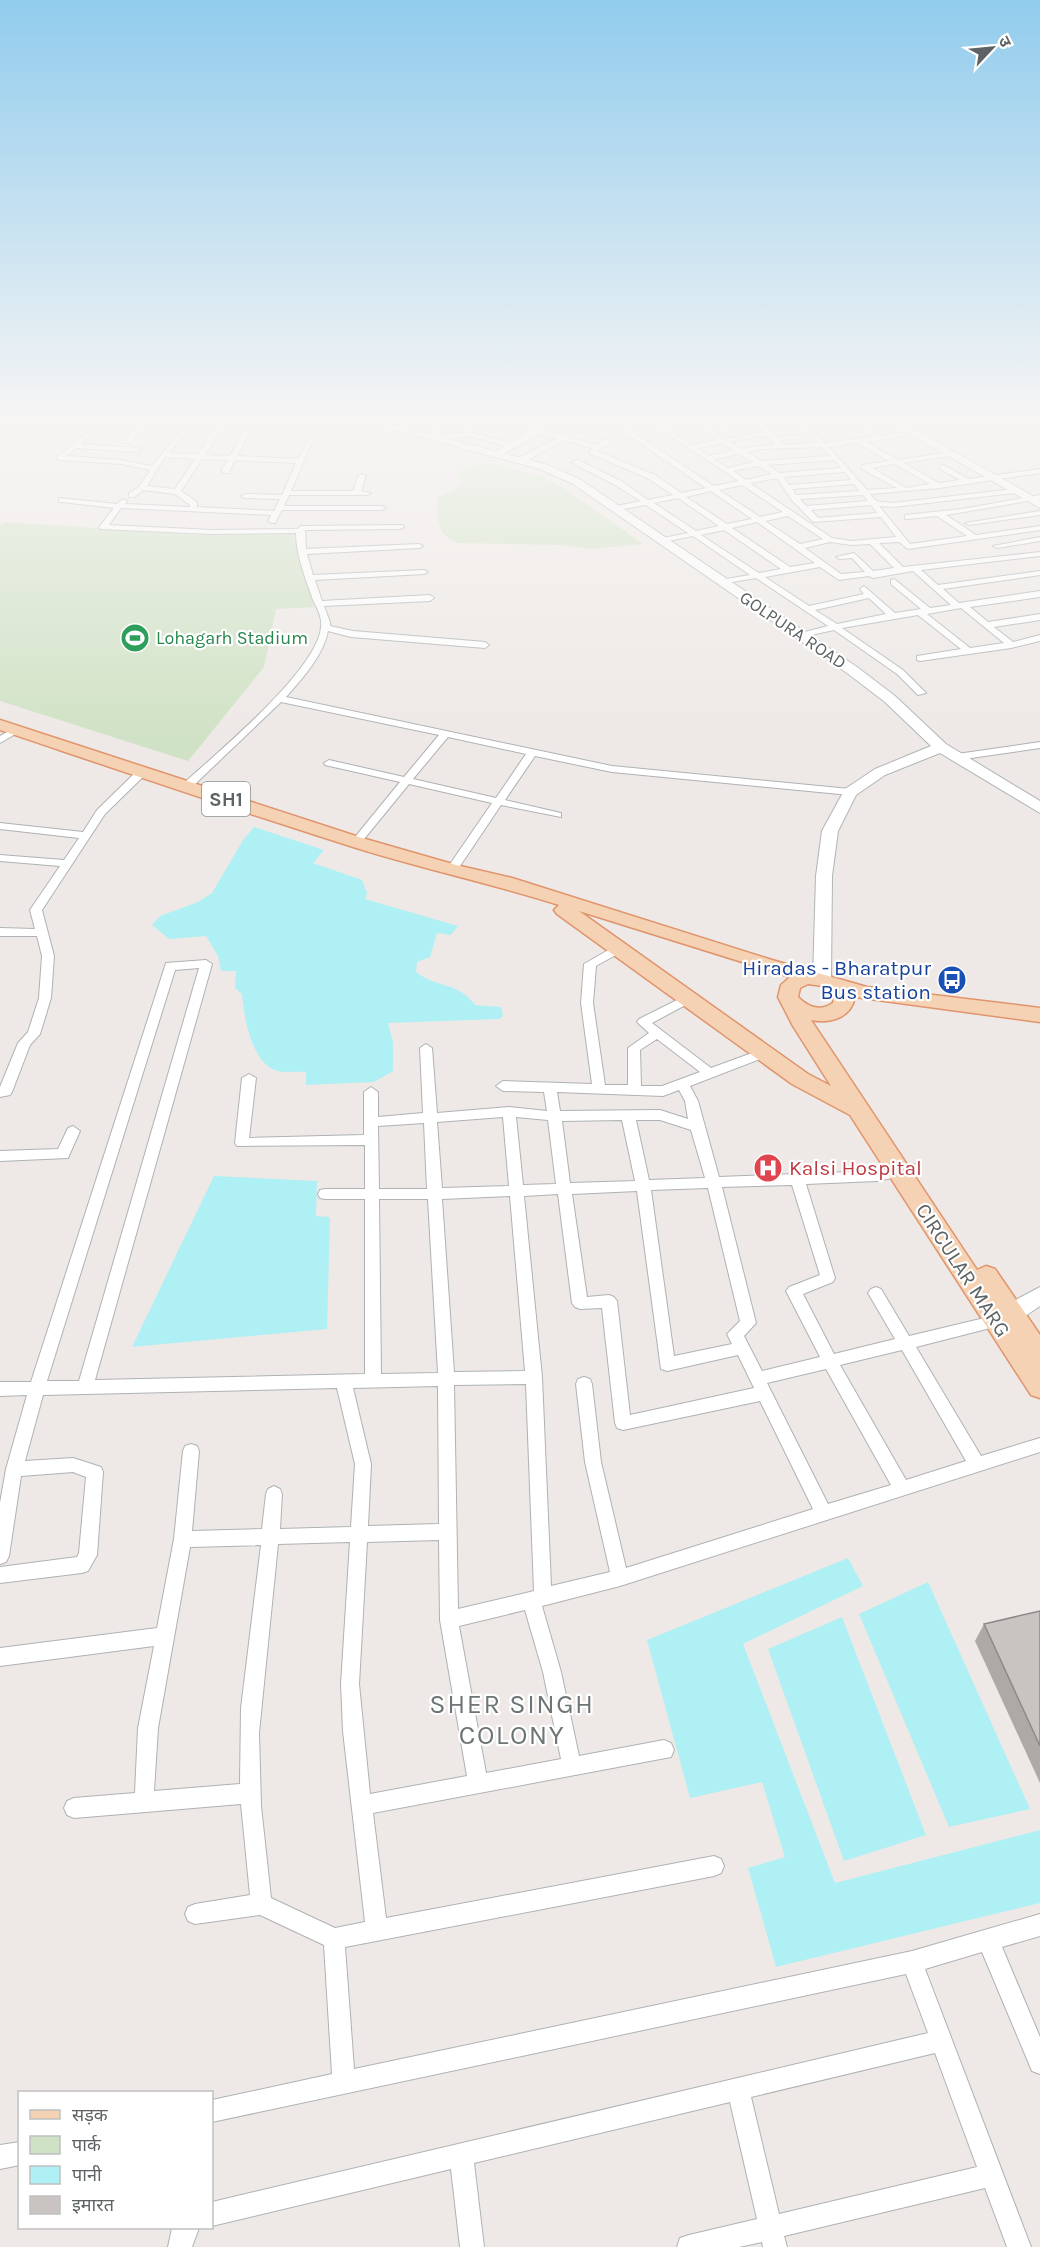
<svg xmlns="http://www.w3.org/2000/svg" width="1040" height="2247" font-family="Karla,'Noto Sans Devanagari',sans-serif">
	<rect width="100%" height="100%" fill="#eee9e6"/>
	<!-- green -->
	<path fill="#d0e2c5" d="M486 463 542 477 564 488 643 544 590 549 563 545 458 543C435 533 437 519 438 497L457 489 464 483 456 476C464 468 475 464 486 463Z
		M5 522 196 535 293 533 314 607 276 609 264 667 188 761 0 701V525Z"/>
	<!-- water -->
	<path fill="#aff0f4" d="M254 827 324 850 313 863 362 880 367 893 365 899 458 926 451 935 437 933 430 957 417 962 416 972C438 989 457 981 475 1005L501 1007 503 1016 499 1019 388 1023 393 1042V1071L374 1082 306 1085V1072C297 1071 286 1073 278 1071 251 1064 244 1017 242 994L235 988 236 971H221L218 956 206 936 169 939 152 925 160 916 198 902 212 893 243 840Z
		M214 1176 317 1181 316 1216 330 1217 327 1329 132 1347Z
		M848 1558 863 1586 743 1644 835 1883 1040 1830V1903L776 1967 748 1868 785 1857 762 1782 690 1798 647 1640Z
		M928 1582 1030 1809 949 1827 859 1614Z
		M842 1617 926 1835 844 1861 768 1649Z"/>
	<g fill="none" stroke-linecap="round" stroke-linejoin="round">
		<!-- street casing -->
		<g stroke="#aeb2b4" stroke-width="2">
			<path id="street" d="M29 420H43L60 425 57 427Z
				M143 420H150L131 443H125V439Z
				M200 420H208L198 427 190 428 169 453 198 454 220 420H227L205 455 230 456 244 432 247 430 250 432 237 456 298 459 311 435H315L291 491H353L358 476 362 474 366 476 361 491 371 493 367 495H289L284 506H382L386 508 382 510H282L275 523H272L268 521 271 515 121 508 109 525 212 530 297 529 301 526 403 525 404 527 400 529 305 530 306 549 419 544 423 546 419 548 307 554 313 575 424 570 428 572 424 574 315 580 322 601 430 595 434 598 430 601 324 606 330 622V626L353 631 485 642 489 645 485 648 351 637 328 631C323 656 303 678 286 697L612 766 850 789 855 792 850 795 612 772 535 756 505 800 561 813V817L501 805 456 872 452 873 446 870 492 803 409 784 360 844 356 845 351 842 400 782 325 765 324 763 329 760 404 777 439 735 281 702 191 788H183V784C214 755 326 664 321 622 321 615 316 606 313 600 306 579 296 556 296 533L212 534 100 529 99 527 114 508 62 502H59V498L117 504 123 499 127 501 125 504 190 507V505L175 494 143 490 135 497H129V493L139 487 150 470 121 464 60 460 56 458 90 431 93 433 81 444 138 448 142 450 138 452 76 448 66 456 121 460 152 466 186 425 194 424ZM165 457 195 459 175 489 147 486ZM202 459 228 460 221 471 225 473H228L235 460 296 463 282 495 245 494 241 496 245 498 280 499 274 511 197 507V502L181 491ZM448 737 526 754 496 798 413 779Z
				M422 420H429L440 432 439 436 466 433 454 420H461L473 433 511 443 525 434 483 422 482 420 535 431 520 420C531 420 538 428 548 429V432L562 435H568L569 437 597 445 604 439H610V443L597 451 655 475 681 493 706 488 623 432 603 436 574 430 547 420C566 420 583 431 602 432 616 432 634 425 648 422L647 420H669L660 423 692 445 717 440 686 420H694L705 427 743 420H784L764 424 771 431 805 429 797 420H804L825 443 873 437 851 420H859L880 436 915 432 913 435 866 442 898 460 952 452V456H949L904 463 939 483 960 480 940 469V465H943L969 479 1040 469V473L939 488 870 494 876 501 893 503 1014 489 1018 491 1014 493 893 507 879 506 910 544 967 536 937 516 908 519H905V515L962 509 1040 495V499L946 515 976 535 1040 526V530L908 549 899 542 879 543 903 567 1040 552V556L921 570 938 585 1040 571V575L943 589 959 603 1040 591V597L970 607 988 622 1040 614V620L994 627 1013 642 1040 635V641L1011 648 920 661 917 660V656L961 649 918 615 842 628 903 670 926 693 918 695 897 674 834 630 797 638V634L828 626 756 578 720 584V580L750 575 693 536 658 543V539L688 533 646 505 612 511V507L641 501 615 485 571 462 578 460 621 481 648 500 673 495 649 479 589 453 592 448 564 440 523 463H517V459L557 438 540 434 497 457H491V453L505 446 471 436 433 440V432ZM755 422 764 432 724 439 710 430ZM653 425 739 481 714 486 630 430ZM809 433 818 443 784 445 775 435ZM759 436H768L775 444 741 449 730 442ZM722 443 734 450 709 456 698 448ZM857 443 889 461 862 465V469L897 488 867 490 829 447ZM822 447 830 456 761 461 747 452 761 449ZM739 454 753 462 728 468 714 459ZM834 460 841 468 780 473 767 465ZM895 464 930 484 906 488 872 468ZM758 466 772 474 746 480 733 471ZM845 472 851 480 789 485 784 477ZM777 478 791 499 813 522 881 517 896 537 851 541 832 538 750 483ZM854 484 859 491 796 495 792 489ZM742 485 783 512 760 517 719 490ZM711 491 752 519 727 524 686 497ZM863 495 868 501 806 506 800 499ZM678 498 719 526 696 531 654 503ZM871 505 877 513 818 518 811 510ZM788 516 823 539 800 544 765 521ZM757 522 815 563 790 567 732 528ZM724 530 781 569 759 573 701 535ZM830 542 851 545 870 544 894 568 873 571 854 553 836 557 840 559 852 558 865 572 841 574 805 548ZM820 567 839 580 869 576 873 578 913 571 951 605 930 608 894 579 891 580V584L921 609 895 613 864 586 860 589 864 594 809 606 765 577ZM869 598 886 614 837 624 815 610ZM961 608 1004 643 970 648 927 614Z
				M1040 511V515L969 525 965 523Z
				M1040 537V541L997 548 993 546Z
				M16 727 19 728V732L0 743V736Z
				M1040 742V748L957 760 952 757 957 754Z
				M143 768 148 771 147 773 105 814 42 910 54 956 51 998 40 1034 30 1045 12 1092 10 1095 0 1097V1087L18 1043 28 1032 39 998 42 956 37 936H0V928L35 929 30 910 60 866 0 861V855L64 860 79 838 0 829V823L83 832 97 810 139 769Z
				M617 945 623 949 621 952 596 966 593 1003 605 1085H628V1048L649 1033 637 1022 639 1019 687 995 691 996 693 999 691 1002 652 1023 711 1068 763 1049 769 1053 768 1056 690 1086 698 1101 719 1177 877 1171 913 1164 918 1165 920 1169 918 1173 877 1181 806 1184 835 1278 833 1282 803 1294 834 1354 895 1339 868 1293 871 1289 876 1287 881 1289 909 1336 997 1315 1002 1317 1005 1321 1002 1325 916 1347 981 1456 1040 1438V1452L620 1586 542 1606 561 1672 579 1756 664 1740 671 1743 674 1750 671 1757 373 1813 386 1918 714 1856 721 1859 724 1866 721 1873 714 1876 345 1947 354 2069 912 1951 1040 1914V1936L1002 1947 1040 2037V2074L1032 2071 982 1952 925 1969 1031 2247H1007L985 2188 784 2236 787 2247H763L762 2242 739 2247H677L680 2238 689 2235 757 2219 730 2102 474 2163 484 2247H460L451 2169 212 2226V2202L928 2033 906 1974 212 2122V2100L332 2074 324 1945 260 1915 195 1924 188 1921 185 1914 188 1907 195 1904 250 1895 241 1804 74 1818 67 1815 64 1808 67 1801 74 1798 135 1793 138 1728 154 1646 0 1666V1648L157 1628 174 1539 183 1451 185 1446 191 1444 197 1446 199 1451 192 1531 262 1529 266 1494 268 1489 274 1486 280 1489 282 1494 280 1529 351 1527 355 1464 337 1388 43 1395 25 1461 73 1458 101 1467 103 1472 97 1555 88 1571 82 1573 0 1583V1567L77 1557 79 1553 86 1477 73 1472 21 1476 9 1556 6 1562 0 1564V1503L6 1469 27 1395 0 1396V1382H31L166 963 206 960 212 964 95 1380 365 1374V1199H325L320 1198 318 1194 320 1190 325 1189H365V1145L237 1146 235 1143 242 1078 249 1074 256 1078 249 1138 364 1135V1092L371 1087 378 1092V1117L423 1113 420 1048 426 1044 432 1048 437 1113 509 1107 547 1111 544 1092 503 1091 496 1086 503 1081 592 1084 581 1003 584 964ZM199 968 79 1381H47L175 970ZM657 1039 700 1072 662 1086H641L640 1050ZM679 1090 685 1101 688 1119 660 1110 560 1111 557 1092 663 1096ZM503 1117 509 1186 442 1188 437 1122ZM516 1117 548 1120 556 1184 523 1185ZM622 1120 635 1181 570 1183 562 1121ZM636 1120H660L691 1130 705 1178 649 1180ZM424 1123 427 1189H379L378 1126ZM792 1185 820 1275 789 1287 786 1291 820 1357 762 1371 744 1336 756 1323 722 1187ZM708 1188 740 1321 727 1334 732 1344 674 1356 651 1190ZM637 1191 661 1369 667 1371 738 1355 754 1388 630 1415 617 1301 614 1297 609 1295 587 1297 572 1194ZM558 1194 572 1303 575 1307 580 1309 602 1308 615 1423 617 1428 623 1430 760 1401 813 1509 626 1568 601 1462 592 1384 590 1379 584 1377 578 1379 576 1384 585 1462 610 1572 551 1586 542 1377 524 1196ZM510 1196 525 1371 454 1372 442 1199ZM379 1199H428L438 1373 381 1374ZM902 1350 966 1461 906 1480 840 1365ZM826 1369 891 1485 828 1504 767 1383ZM526 1384 534 1591 458 1609 454 1385ZM438 1386 439 1524 368 1526 371 1464 353 1388ZM439 1540 440 1620 467 1776 370 1794 359 1684 367 1542ZM350 1542 341 1684 343 1731 365 1922 335 1928 271 1898 261 1806 259 1733 278 1544ZM261 1545 241 1708 240 1784 154 1791 158 1728 190 1547ZM525 1610 543 1672 561 1759 486 1773 459 1626ZM935 2053 977 2167 779 2214 751 2097Z
				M73 1126 80 1131 68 1158 0 1161V1151L58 1149 68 1128Z
				M20 2142V2165L0 2169V2145Z
				M172 2228H199L192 2247H168Z"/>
		</g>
		<!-- secondary casing -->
		<g stroke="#b0b5b6" stroke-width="2">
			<path id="secondary" d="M358 420H375L548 465 581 480 857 667 895 696 946 744 1040 801V813L940 753 885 775 856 795 838 831 832 876 831 979 828 983H816L813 979 816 876 822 831 845 789 875 769 931 746 885 702 847 673 573 484 540 469Z
				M885 420H898L1040 500V508Z
				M1040 1287V1306C1026 1315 1007 1331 991 1325L988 1319 991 1313Z"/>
		</g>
		<!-- primary casing -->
		<g stroke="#e0946c" stroke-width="3">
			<path id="primary" d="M0 720 362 838 456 865 512 878 772 960 867 987 1040 1008V1022L855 997C851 1018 830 1024 811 1020L977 1270 986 1266 995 1269 1040 1335V1398L1031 1395 850 1115 792 1084 557 914 554 910 559 905C490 883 419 868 350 846 233 809 116 769 0 730ZM579 911 790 977 781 985 778 997 793 1026 831 1086 808 1074ZM808 984 823 986 834 994 833 1003C820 1012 808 1007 798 997L800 988Z"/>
		</g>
		<!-- street -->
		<use href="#street" fill="#fff" fill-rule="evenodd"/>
		<!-- secondary -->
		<use href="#secondary" fill="#fff" fill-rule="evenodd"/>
		<!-- primary -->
		<use href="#primary" fill="#f5d2b3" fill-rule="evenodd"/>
	</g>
	<!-- wall -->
	<path fill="#ada9a7" d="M1040 1611V1783L975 1641 984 1624Z"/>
	<!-- building -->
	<path fill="#c9c4c2" stroke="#8d8988" stroke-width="1.5" d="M1040 1611V1746L984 1624Z"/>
	<!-- sky -->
	<linearGradient id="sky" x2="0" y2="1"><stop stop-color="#91cced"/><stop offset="0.57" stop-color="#f7f5f4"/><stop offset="1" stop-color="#f7f5f4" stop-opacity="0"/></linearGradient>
	<rect width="1040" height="735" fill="url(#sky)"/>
	<!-- icons -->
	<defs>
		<g id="stadium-disc" transform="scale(1.5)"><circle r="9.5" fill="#2e9e5b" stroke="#fff"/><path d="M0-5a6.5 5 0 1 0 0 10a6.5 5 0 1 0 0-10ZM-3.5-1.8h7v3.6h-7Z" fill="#fff"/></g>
		<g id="bus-disc" transform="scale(1.5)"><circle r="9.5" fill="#1a4fb4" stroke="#fff"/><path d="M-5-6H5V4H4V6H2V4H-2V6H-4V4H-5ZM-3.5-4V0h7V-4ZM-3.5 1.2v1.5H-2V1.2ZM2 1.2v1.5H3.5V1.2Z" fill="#fff"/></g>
		<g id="hospital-disc" transform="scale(1.5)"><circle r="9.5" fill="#e0444e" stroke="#fff"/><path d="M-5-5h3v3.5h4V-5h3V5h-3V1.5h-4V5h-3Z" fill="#fff"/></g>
	</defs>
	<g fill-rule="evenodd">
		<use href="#stadium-disc" x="135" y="638"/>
		<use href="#bus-disc" x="952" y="980"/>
		<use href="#hospital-disc" x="768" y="1168"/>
	</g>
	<g text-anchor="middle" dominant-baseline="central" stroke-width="4.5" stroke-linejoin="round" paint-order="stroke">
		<!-- far-street labels -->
		<g font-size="18" fill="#5d6364" stroke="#fff">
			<text transform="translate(793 630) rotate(34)">GOLPURA ROAD</text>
		</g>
		<!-- far-leisure labels -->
		<g font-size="18" fill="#27864d" stroke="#fff" text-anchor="start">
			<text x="156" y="638">Lohagarh Stadium</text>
		</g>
		<!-- shield labels -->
		<rect fill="#fff" stroke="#8e9292" stroke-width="1.5" x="202" y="782" width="48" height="34" rx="4.5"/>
		<g font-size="20" font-weight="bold" fill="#5d6364">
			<text x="226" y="799">SH1</text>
		</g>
		<!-- transit labels -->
		<g font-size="21" fill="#164399" stroke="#fff" text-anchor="end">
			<text x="931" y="968">Hiradas - Bharatpur<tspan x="931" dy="24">Bus station</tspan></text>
		</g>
		<!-- health labels -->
		<g font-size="21" fill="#be3a42" stroke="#fff" text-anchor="start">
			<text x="789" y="1168">Kalsi Hospital</text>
		</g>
		<!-- street labels -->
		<g font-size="21" fill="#5d6364" stroke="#fff">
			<text transform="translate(963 1270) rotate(57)">CIRCULAR MARG</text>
		</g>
		<!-- near-neighbourhood labels -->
		<g font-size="27" letter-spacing="1.5" fill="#6e7576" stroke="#fff">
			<text x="512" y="1704">SHER SINGH<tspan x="512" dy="31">COLONY</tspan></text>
		</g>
	</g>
	<!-- legend -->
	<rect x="18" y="2091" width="195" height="138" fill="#ffffff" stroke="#bec1c1" stroke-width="1.5"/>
	<rect x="30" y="2110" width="30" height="9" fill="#f5d2b3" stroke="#bec1c1" stroke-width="1.5"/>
	<text x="72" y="2121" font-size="18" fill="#5d6364">सड़क</text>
	<rect x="30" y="2136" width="30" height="18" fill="#d0e2c5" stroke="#bec1c1" stroke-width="1.5"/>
	<text x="72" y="2151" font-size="18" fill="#5d6364">पार्क</text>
	<rect x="30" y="2166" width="30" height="18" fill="#aff0f4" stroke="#bec1c1" stroke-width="1.5"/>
	<text x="72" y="2181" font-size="18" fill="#5d6364">पानी</text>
	<rect x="30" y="2196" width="30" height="18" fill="#c9c4c2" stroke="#bec1c1" stroke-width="1.5"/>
	<text x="72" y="2211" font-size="18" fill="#5d6364">इमारत</text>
	<!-- north arrow -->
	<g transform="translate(992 48) rotate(64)" stroke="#ffffff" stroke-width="4.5" paint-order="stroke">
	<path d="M0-4.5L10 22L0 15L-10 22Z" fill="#5d6364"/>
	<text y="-9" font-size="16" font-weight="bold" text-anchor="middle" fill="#5d6364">उ</text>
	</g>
</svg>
